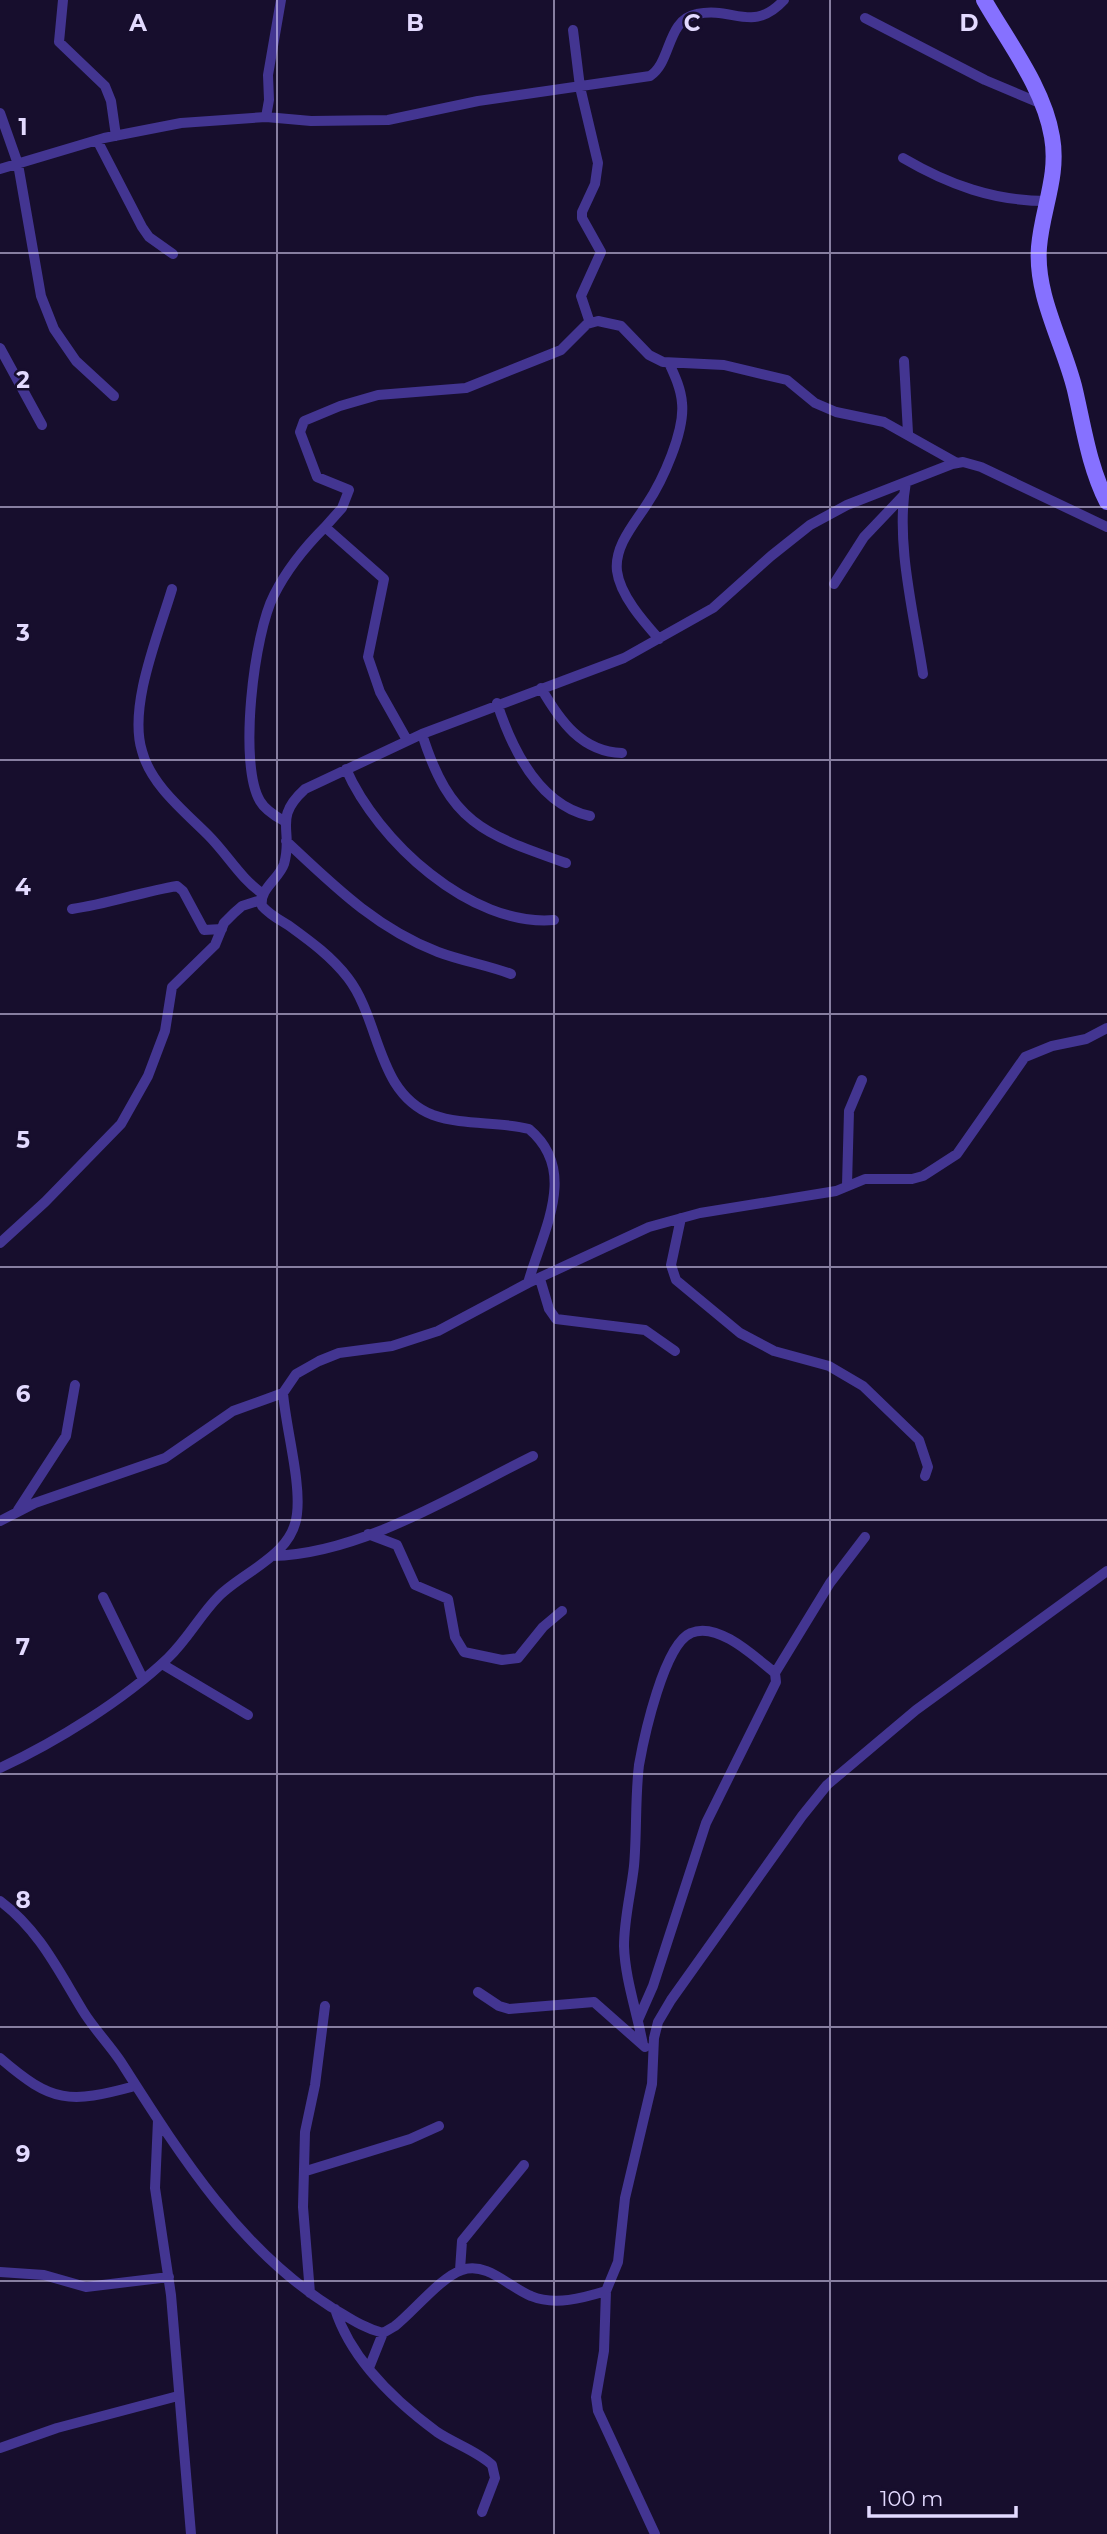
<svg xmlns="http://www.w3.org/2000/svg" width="1107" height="2534" font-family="Montserrat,sans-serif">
	<rect width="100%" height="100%" fill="#170e2d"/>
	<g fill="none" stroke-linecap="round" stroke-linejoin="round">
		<!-- street -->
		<path stroke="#433591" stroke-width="10" d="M63 0 59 42 105 86 111 101 116 136
			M865 18 985 80 1042 104
			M573 30 580 87 598 163 595 184 582 212V218L601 252 581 296 590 323
			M0 113 18 164 41 296 54 329 76 361 114 396
			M266 117 269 100 268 75 281 0
			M97 140 142 227 149 237 173 254
			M903 158C949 185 994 201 1047 201
			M0 169 104 138 181 123 266 117 311 121 388 120 478 101 650 76C672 62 666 20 697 14 733 6 753 34 784 0
			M0 348 42 425
			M904 361 908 433
			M906 482C895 542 914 614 923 674
			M834 584 864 537 903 496
			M172 589C159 633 128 706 142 751 151 785 184 811 208 835 228 855 240 878 263 894
			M659 639C643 621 620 595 617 571 614 546 635 523 647 504 663 480 685 431 682 403 681 389 675 376 669 363
			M541 688C560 721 582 752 622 753
			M497 703C512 749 539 805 590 816
			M422 734C450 823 483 834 566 863
			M407 740 380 692 368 657 384 579 325 527 342 508 349 490 317 477 300 432 304 421 340 406 378 395 466 388 561 350 587 324 598 321 621 326 649 355 663 362 724 365 787 380 815 403 836 412 884 422 957 463
			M346 769C377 840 470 927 554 920
			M284 821C275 816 265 810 260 801 238 764 254 633 274 595 287 569 304 548 325 527
			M286 841C334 886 376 928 438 952 462 961 487 965 511 974
			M72 909C108 904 141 892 177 886L183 891 204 930 222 929
			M847 1185 849 1111 862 1080
			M681 1218 671 1265 676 1280 740 1333 774 1351 829 1366 863 1386 919 1440 928 1467 925 1476
			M0 1243 45 1202 121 1124 148 1076 165 1031 172 987 215 945 224 923 234 913 242 906 261 900
			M540 1279 549 1309 556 1319 645 1330 675 1351
			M528 1283C543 1230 579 1171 529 1129 498 1121 464 1126 433 1115 376 1093 381 1021 348 978 331 956 310 941 288 925 278 919 270 915 262 906 259 889 279 879 284 864 294 830 272 819 305 789L422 734 624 658 713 608 771 556 810 525 847 505 952 464 963 462 981 467 1107 527
			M18 1510 66 1436 75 1385
			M0 1521 35 1503 165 1458 233 1411 283 1393 296 1374 319 1361 339 1353 392 1346 438 1331 528 1283 649 1227 700 1213 836 1191 865 1179H912L923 1176 957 1154 1025 1057 1052 1046 1086 1039 1107 1028
			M368 1534 397 1545 415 1585 448 1599 455 1637 464 1652 502 1660 518 1658 543 1627 562 1611
			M272 1556C361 1554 454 1495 533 1456
			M103 1597 143 1679
			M162 1664 248 1715
			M0 1768C56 1742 124 1700 168 1658 188 1639 200 1615 219 1596 244 1571 293 1555 297 1514 301 1481 286 1429 283 1393
			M0 1901C39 1930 58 1970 83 2011 94 2029 109 2044 121 2062 179 2153 238 2248 331 2307 348 2317 363 2328 383 2333
			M478 1992 499 2006 509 2009 594 2002 645 2047
			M638 2020 653 1986 706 1823 776 1682 775 1673 830 1583 865 1537
			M643 2045C637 2012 625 1979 624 1946 624 1919 631 1893 634 1866 637 1833 635 1798 639 1765 644 1737 664 1644 691 1633 718 1621 756 1658 775 1673
			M0 2058C52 2103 69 2104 135 2086
			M158 2120 155 2188 171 2295 191 2534
			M306 2171 410 2139 439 2126
			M460 2270 462 2241 524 2165
			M0 2272 44 2275 86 2287 169 2277
			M606 2291 604 2351 596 2397 598 2411 655 2534
			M310 2293 303 2207 305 2132 315 2085 325 2006
			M335 2309C351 2360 395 2401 437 2432 455 2444 477 2451 492 2465L495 2478 482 2512
			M369 2368 383 2333 395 2326C413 2312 441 2277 462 2270 487 2261 510 2288 531 2296 555 2306 583 2298 606 2291L618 2262 625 2198 652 2084 654 2038 658 2022 671 2000 802 1816 827 1785 916 1710 1107 1571
			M0 2448 57 2428 178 2396"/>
		<!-- secondary -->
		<path stroke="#8671ff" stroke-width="16" d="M984 0C1008 42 1044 88 1052 137 1059 176 1042 209 1039 247 1035 296 1064 344 1075 390 1084 429 1089 466 1107 502"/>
	</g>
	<!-- grid -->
	<path fill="none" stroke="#e3daff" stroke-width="2" stroke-opacity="0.55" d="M277 0V2534M554 0V2534M830 0V2534M0 253H1107M0 507H1107M0 760H1107M0 1014H1107M0 1267H1107M0 1520H1107M0 1774H1107M0 2027H1107M0 2281H1107"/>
	<g font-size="23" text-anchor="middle" font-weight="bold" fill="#e3daff" stroke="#170e2d" stroke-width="5" stroke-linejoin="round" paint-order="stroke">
		<text x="138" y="31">A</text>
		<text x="415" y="31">B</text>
		<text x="692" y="31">C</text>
		<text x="969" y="31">D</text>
		<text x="23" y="135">1</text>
		<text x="23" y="388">2</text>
		<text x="23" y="641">3</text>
		<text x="23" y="895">4</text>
		<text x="23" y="1148">5</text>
		<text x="23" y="1402">6</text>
		<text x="23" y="1655">7</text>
		<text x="23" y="1908">8</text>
		<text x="23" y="2162">9</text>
	</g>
	<!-- scale -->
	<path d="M869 2506v10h147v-10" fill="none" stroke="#e3daff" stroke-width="3.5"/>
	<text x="880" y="2506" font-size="21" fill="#e3daff" stroke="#170e2d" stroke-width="5" paint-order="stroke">100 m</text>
</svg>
